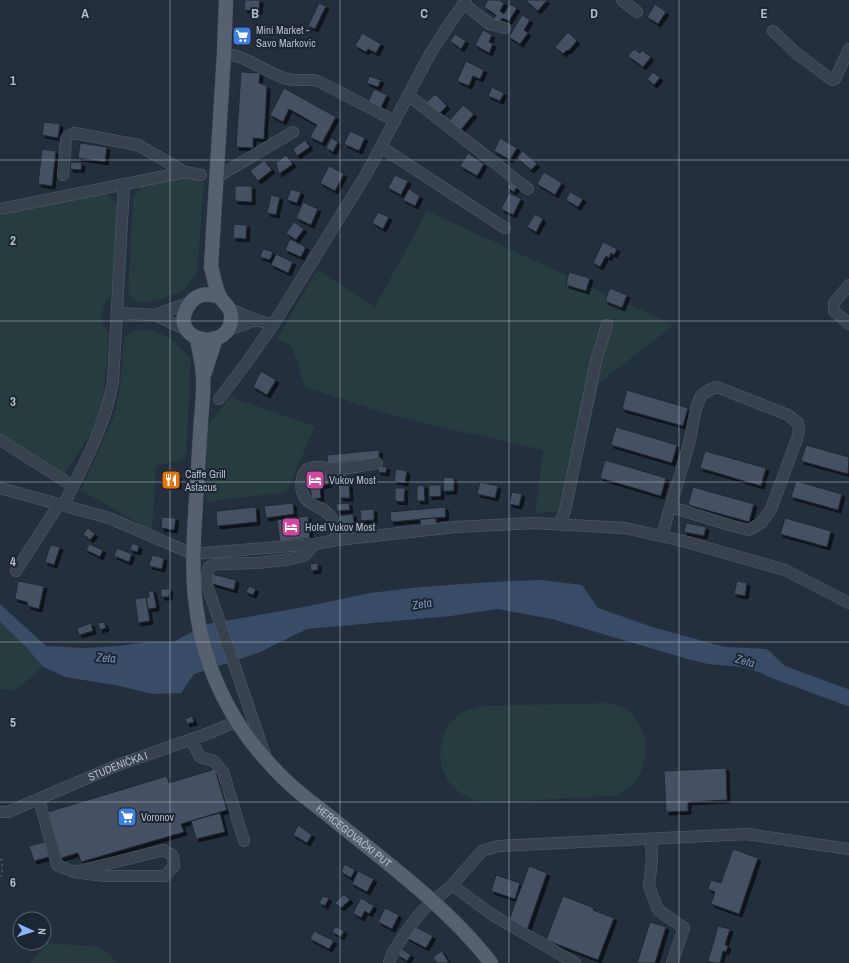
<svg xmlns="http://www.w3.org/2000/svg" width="849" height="963" font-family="'Archivo Narrow',sans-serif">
	<defs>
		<filter id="shadow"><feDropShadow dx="3" dy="3" stdDeviation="0" flood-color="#0009"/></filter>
	</defs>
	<rect width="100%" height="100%" fill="#242f3e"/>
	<!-- green -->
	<path fill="#263c3f" d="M186 174 204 183 197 273 184 290 156 301H135L128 293 133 198 141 185Z
		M107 194 117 204 112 294 104 304 101 323 109 332 103 401 92 431 63 477 0 436V216L49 205Z
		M427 211 674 325 599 383 570 510 535 514 543 450C493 438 442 428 392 415 363 407 335 395 305 388L292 346 277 339 317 270 375 307Z
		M134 330 154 331 170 338 191 358 186 458 156 466 152 531 81 490 114 416 120 388 124 338Z
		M230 397 315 426 290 484 286 492 206 502 207 426Z
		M0 623 27 648 42 666 29 679 14 690 0 689Z
		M608 703C616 705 625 707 631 713 637 719 642 730 645 738 649 754 641 779 628 789 624 791 618 793 614 796 583 797 552 799 522 801 511 801 489 804 479 801 450 794 435 769 442 741 446 721 461 711 480 706Z
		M48 943 101 947 118 963H30Z"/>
	<!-- water -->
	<path fill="#394c67" d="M541 580 582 585 598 608 652 627 725 647 767 649 788 669 789 676 787 681 742 667 708 664 691 660 552 619 497 609 451 616 307 629 258 653 194 674 181 693 153 694 115 685 65 677 43 667 26 647 0 622V604L46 646 84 648 118 646 149 642H173L207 624 304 607 370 593 421 587 491 582Z"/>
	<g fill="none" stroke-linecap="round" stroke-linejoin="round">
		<!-- river -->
		<path stroke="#394c67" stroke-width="16" d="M770 669 849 698"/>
	</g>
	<!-- building -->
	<path fill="#455162" stroke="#1f2835" filter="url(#shadow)" d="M245 0H260L259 11 244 10Z
		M488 0H499L504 3 500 11 504 14 510 4 517 8 509 21 502 18 499 23 493 20 496 15 484 7Z
		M525 0H547L538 11Z
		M319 3 326 6 315 29 308 26Z
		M655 4 666 12 658 24 647 17Z
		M522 15 530 20 524 30 528 33 520 44 509 37Z
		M483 30 492 35 489 42 493 44 489 53 475 45Z
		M568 32 577 41 568 51 567 50 563 54 555 47Z
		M362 33 381 44 376 53 368 49 366 52 355 46Z
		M455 34 466 41 461 49 450 41Z
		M634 49 640 53 642 50 651 57 643 67 628 56Z
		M466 61 484 70 480 79 473 76 469 86 457 81Z
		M241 72 260 73 259 83 267 86 264 139 253 138V148L236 147Z
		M653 72 660 78 654 85 647 79Z
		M369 76 381 80 378 87 367 83Z
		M492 87 504 93 500 101 488 96Z
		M284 88 336 117 322 143 310 137 317 125 289 109 283 122 270 115Z
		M374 89 387 95 380 110 367 104Z
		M435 94 447 106 438 115 426 103Z
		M463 105 474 114 459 132 448 122Z
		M44 122 60 124 58 138 42 135Z
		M350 131 365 138 359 151 344 144Z
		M331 138 338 142 333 152 326 148Z
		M500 138 517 148 510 160 494 151Z
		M305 140 310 147 297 156 293 149Z
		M80 143 107 147 105 162 78 158Z
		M42 149 56 151 52 186 38 184Z
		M523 151 537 164 531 170 517 158Z
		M468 153 484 164 477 176 460 166Z
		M286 155 293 164 279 174 276 163Z
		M264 160 272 170 258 181 250 171Z
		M71 162 82 163 81 170 70 169Z
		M329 166 344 174 335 191 320 183Z
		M544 172 562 183 555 195 537 184Z
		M395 175 408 181 401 195 388 188Z
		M510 182 517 187 514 192 507 188Z
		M235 186H252V202L235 201Z
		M291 189 301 192 297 203 287 200Z
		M409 189 420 196 415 206 403 200Z
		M570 192 583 199 578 207 566 200Z
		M509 193 521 199 513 215 501 209Z
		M271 195 280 197 276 215 267 213Z
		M303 202 318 209 311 225 296 218Z
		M378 212 389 217 383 229 372 223Z
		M535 214 543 219 536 232 527 227Z
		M294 222 304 229 296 240 286 233Z
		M234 224 247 225 246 239 233 238Z
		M290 239 306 247 301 257 285 250Z
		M603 242 617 249 614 255 611 253 609 258 606 256 600 267 593 263Z
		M263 249 273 252 270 260 260 257Z
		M276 254 293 262 288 273 271 265Z
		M569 272 590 278 586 291 566 285Z
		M610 288 627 295 622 308 605 301Z
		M261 371 276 380 267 395 253 387Z
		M627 390 688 408 683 426 622 409Z
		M616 427 677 445 672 463 611 445Z
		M806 445 849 457 848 474 801 461Z
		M379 450V459L328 464 327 455Z
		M705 451 766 468 761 486 700 468Z
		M605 460 666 478 661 496 600 478Z
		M378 466 387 467 386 473 378 472Z
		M396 469 407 471 405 483 394 481Z
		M327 473 329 484 320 486 321 498 312 499 310 487 307 486 306 476Z
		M165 474 178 475V486H164Z
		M339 474H347V479H339Z
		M444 477 454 478V491H443Z
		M349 481 350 498H340L339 482Z
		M796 481 842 494 838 510 791 497Z
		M480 482 498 486 495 498 477 494Z
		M424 485 425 501H417V486Z
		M429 485H441V496L429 497Z
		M693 487 754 504 749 522 688 505Z
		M395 488H405L404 502 395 501Z
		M512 492 522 494 519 506 509 504Z
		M293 503 294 514 266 518 264 506Z
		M349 503 350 510 337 511 336 504Z
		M256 507 257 522 217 526 216 511Z
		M445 507 446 517 391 522 390 512Z
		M374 509V520L361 521 360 510Z
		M353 514 354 523 340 524 339 516Z
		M308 516 310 538 280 542 277 520Z
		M162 517 176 518 174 530 161 528Z
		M436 518 437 527 421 528 420 519Z
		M785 518 831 531 827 547 780 534Z
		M686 523 706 527 704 536 684 532Z
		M88 528 95 534 90 540 83 534Z
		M132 543 139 546 138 552 130 550Z
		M89 544 103 550 100 557 86 550Z
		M50 545 60 547 54 565 45 562Z
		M117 548 132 554 129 562 114 556Z
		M152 555 164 558 162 569 149 566Z
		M318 563V570L311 571 310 564Z
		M212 574 236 580 234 590 210 583Z
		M18 581 44 586 39 609 28 606 27 602 15 599Z
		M737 581 747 583 745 596 734 594Z
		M249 586 256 589 253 595 246 592Z
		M161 589H170L169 597H161Z
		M153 590 156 604V608L148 609 146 598 149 597 148 592Z
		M147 597 146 598 150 621 138 623 135 599Z
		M104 622 106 628 100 630 98 623Z
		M91 623 93 631 79 635 77 628Z
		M192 716 194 722 187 724 185 719Z
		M726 768 727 800 688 802V811L666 812 664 771Z
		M215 769 227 810 181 824 184 832 81 862 78 853 61 858 48 812 167 776 169 783Z
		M220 813 225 832 196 839 191 821Z
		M298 825 312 835 307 843 293 835Z
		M45 842 49 857 34 861 29 846Z
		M733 849 758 858 739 914 711 904 715 892 708 889 711 880 721 883Z
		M345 864 355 870 351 878 341 872Z
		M529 866 547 873 527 930 508 923Z
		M358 871 374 879 367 892 352 884Z
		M496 875 520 883 515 899 491 891Z
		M344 894 350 900 341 908 335 903Z
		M323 896 329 898 325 906 319 903Z
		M563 896 594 908 593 910 614 918 598 960 546 940Z
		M361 898 374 906 369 914 365 911 361 918 353 913Z
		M385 908 399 915 392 929 378 922Z
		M650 922 666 927 655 963H637Z
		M335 926 344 931 341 937 332 932Z
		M414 926 433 936 426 948 407 938Z
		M718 926 730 929 725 945 728 946 726 952 723 951 720 963H714L708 961Z
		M314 931 334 941 329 949 310 939Z
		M402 949 411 955 407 961 398 955Z
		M442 951 449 963H437L433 957Z"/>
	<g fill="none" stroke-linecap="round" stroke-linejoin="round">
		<!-- minor casing -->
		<g stroke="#565f6c" stroke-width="12">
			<g id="minor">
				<path d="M622 0 637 12"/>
				<path d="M464 4 490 24 505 28"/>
				<path d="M773 31 796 53 832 80 835 79 849 49"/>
				<path d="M224 54C247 55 265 73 287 79 297 82 308 78 318 81L395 121"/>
				<path d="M408 95 528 189"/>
				<path d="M381 147 505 228"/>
				<path d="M63 175 66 139 68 136 74 133 138 145 185 172"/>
				<path d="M217 177 293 132"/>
				<path d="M0 209 185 172 201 175"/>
				<path d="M849 285 834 303V311L849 324"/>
				<path d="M230 309 256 320 273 325 367 173 430 54 448 26 466 0"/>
				<path d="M117 313 155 315 187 330"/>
				<path d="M155 315 189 303"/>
				<path d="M228 330 256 320"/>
				<path d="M219 399 247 362 273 325"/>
				<path d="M0 440 73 486"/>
				<path d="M0 488 109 518 193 554 315 544 337 540 455 527 534 523 625 528 683 541 785 570 849 603"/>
				<path d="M63 506C83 466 106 425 113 381L124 184"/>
				<path d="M559 524 565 511 596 361 607 325"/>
				<path d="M662 536C670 506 680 477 688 447 693 432 693 409 701 396 705 391 711 389 717 387L788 415 798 423 799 431 797 439 771 509 761 523 749 530 733 526 671 507"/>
				<path d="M337 540C336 532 335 523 331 517 322 503 297 507 302 479 303 474 305 469 311 468 320 465 328 469 338 469 351 468 364 466 377 463"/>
				<path d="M16 571 59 504"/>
				<path d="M191 739 200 757 214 761 223 772 244 841"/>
				<path d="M265 755 207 585V575L209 567 216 564 258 563 291 559 305 555 315 544"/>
				<path d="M39 799 57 865 74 872 105 876H165L174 866 173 856 164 850 74 872"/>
				<path id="s1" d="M0 812H8L118 765 212 732 237 721"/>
				<path d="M651 839 652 860 649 886 658 910 684 928 672 963"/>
				<path d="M452 885 491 914 575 963"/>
				<path d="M389 963 393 952 408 929 423 910 452 885 482 851 498 846 747 834 849 849"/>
			</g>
		</g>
		<!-- major casing -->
		<g stroke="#414a57" stroke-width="15">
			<g id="major">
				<path d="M220 297C206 292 194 294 187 308 168 343 235 354 231 314 230 306 223 303 220 297 215 288 214 276 211 267L224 54 226 0"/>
				<path id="s2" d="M197 338C199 351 203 365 203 378 204 392 202 406 201 420 199 452 197 484 195 517 193 547 192 577 196 606 203 665 229 720 269 763 286 783 307 799 328 815 383 860 448 907 491 963"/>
				<path d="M204 375 216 338"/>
			</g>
		</g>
		<!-- path -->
		<path stroke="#44595c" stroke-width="1.5" stroke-dasharray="3 3" stroke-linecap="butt" d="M0 859 2 860V876H0"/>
		<!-- minor -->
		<use href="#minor" stroke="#38414e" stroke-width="11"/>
		<!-- major -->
		<use href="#major" stroke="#56606e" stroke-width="14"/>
	</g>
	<!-- grid -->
	<path fill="none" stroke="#b4bcc9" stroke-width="1" stroke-opacity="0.55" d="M170 0V963M340 0V963M509 0V963M679 0V963M0 160H849M0 321H849M0 482H849M0 642H849M0 802H849"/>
	<!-- icons -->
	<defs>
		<g id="supermarket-square" transform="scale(1)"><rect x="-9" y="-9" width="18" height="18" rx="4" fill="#3f7fe0" stroke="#1d2633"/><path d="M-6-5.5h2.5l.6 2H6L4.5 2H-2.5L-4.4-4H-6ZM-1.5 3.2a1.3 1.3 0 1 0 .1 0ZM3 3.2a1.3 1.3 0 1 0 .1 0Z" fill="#fff"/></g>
		<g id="restaurant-square" transform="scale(1)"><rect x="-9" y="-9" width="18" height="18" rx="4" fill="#e8710a" stroke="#1d2633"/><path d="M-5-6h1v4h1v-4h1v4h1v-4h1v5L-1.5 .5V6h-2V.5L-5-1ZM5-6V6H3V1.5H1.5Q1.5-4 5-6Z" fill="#fff"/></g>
		<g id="hotel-square" transform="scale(1)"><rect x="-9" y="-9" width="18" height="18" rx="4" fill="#d1479c" stroke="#1d2633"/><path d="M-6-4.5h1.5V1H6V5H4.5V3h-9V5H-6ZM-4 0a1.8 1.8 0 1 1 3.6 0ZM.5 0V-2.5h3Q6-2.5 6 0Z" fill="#fff"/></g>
	</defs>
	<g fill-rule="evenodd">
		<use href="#supermarket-square" x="242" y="36"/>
		<use href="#restaurant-square" x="171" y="480"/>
		<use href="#hotel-square" x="315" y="480"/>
		<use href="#hotel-square" x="291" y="527"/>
		<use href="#supermarket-square" x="127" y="817"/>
	</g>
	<g text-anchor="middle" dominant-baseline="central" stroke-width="4" stroke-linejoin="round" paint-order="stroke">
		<!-- poi labels -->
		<g font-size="11" fill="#b4bcc9" stroke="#1d2633" text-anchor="start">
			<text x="256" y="30">Mini Market -<tspan x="256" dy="13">Savo Markovic</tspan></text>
			<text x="185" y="474">Caffe Grill<tspan x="185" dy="13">Astacus</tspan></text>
			<text x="329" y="480">Vukov Most</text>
			<text x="305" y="527">Hotel Vukov Most</text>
			<text x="141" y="817">Voronov</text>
		</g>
		<!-- street labels -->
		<g font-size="11" fill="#b4bcc9" stroke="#1d2633">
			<text stroke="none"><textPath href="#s1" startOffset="127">STUDENIČKA I</textPath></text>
			<text stroke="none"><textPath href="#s2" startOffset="557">HERCEGOVAČKI PUT</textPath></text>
		</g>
		<!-- water labels -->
		<g font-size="12" font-style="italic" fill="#7c92b1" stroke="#1d2633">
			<text transform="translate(422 604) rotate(-9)">Zeta</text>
			<text transform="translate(106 658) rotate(4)">Zeta</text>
			<text transform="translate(745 661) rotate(17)">Zeta</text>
		</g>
	</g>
	<g font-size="13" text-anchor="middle" font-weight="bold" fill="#b4bcc9" stroke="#1d2633" stroke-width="4" stroke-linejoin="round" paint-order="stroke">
		<text x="85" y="18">A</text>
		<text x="255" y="18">B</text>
		<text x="424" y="18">C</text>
		<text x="594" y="18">D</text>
		<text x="764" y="18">E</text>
		<text x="13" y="85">1</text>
		<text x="13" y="245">2</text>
		<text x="13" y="406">3</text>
		<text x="13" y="566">4</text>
		<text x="13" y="727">5</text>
		<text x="13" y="887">6</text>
	</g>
	<!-- north arrow -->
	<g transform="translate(32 931) rotate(93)"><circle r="19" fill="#1d2633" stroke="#59626f"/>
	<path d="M0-3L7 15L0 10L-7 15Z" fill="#8ab4f8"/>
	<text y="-6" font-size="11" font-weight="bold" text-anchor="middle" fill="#b4bcc9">N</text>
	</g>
</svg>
